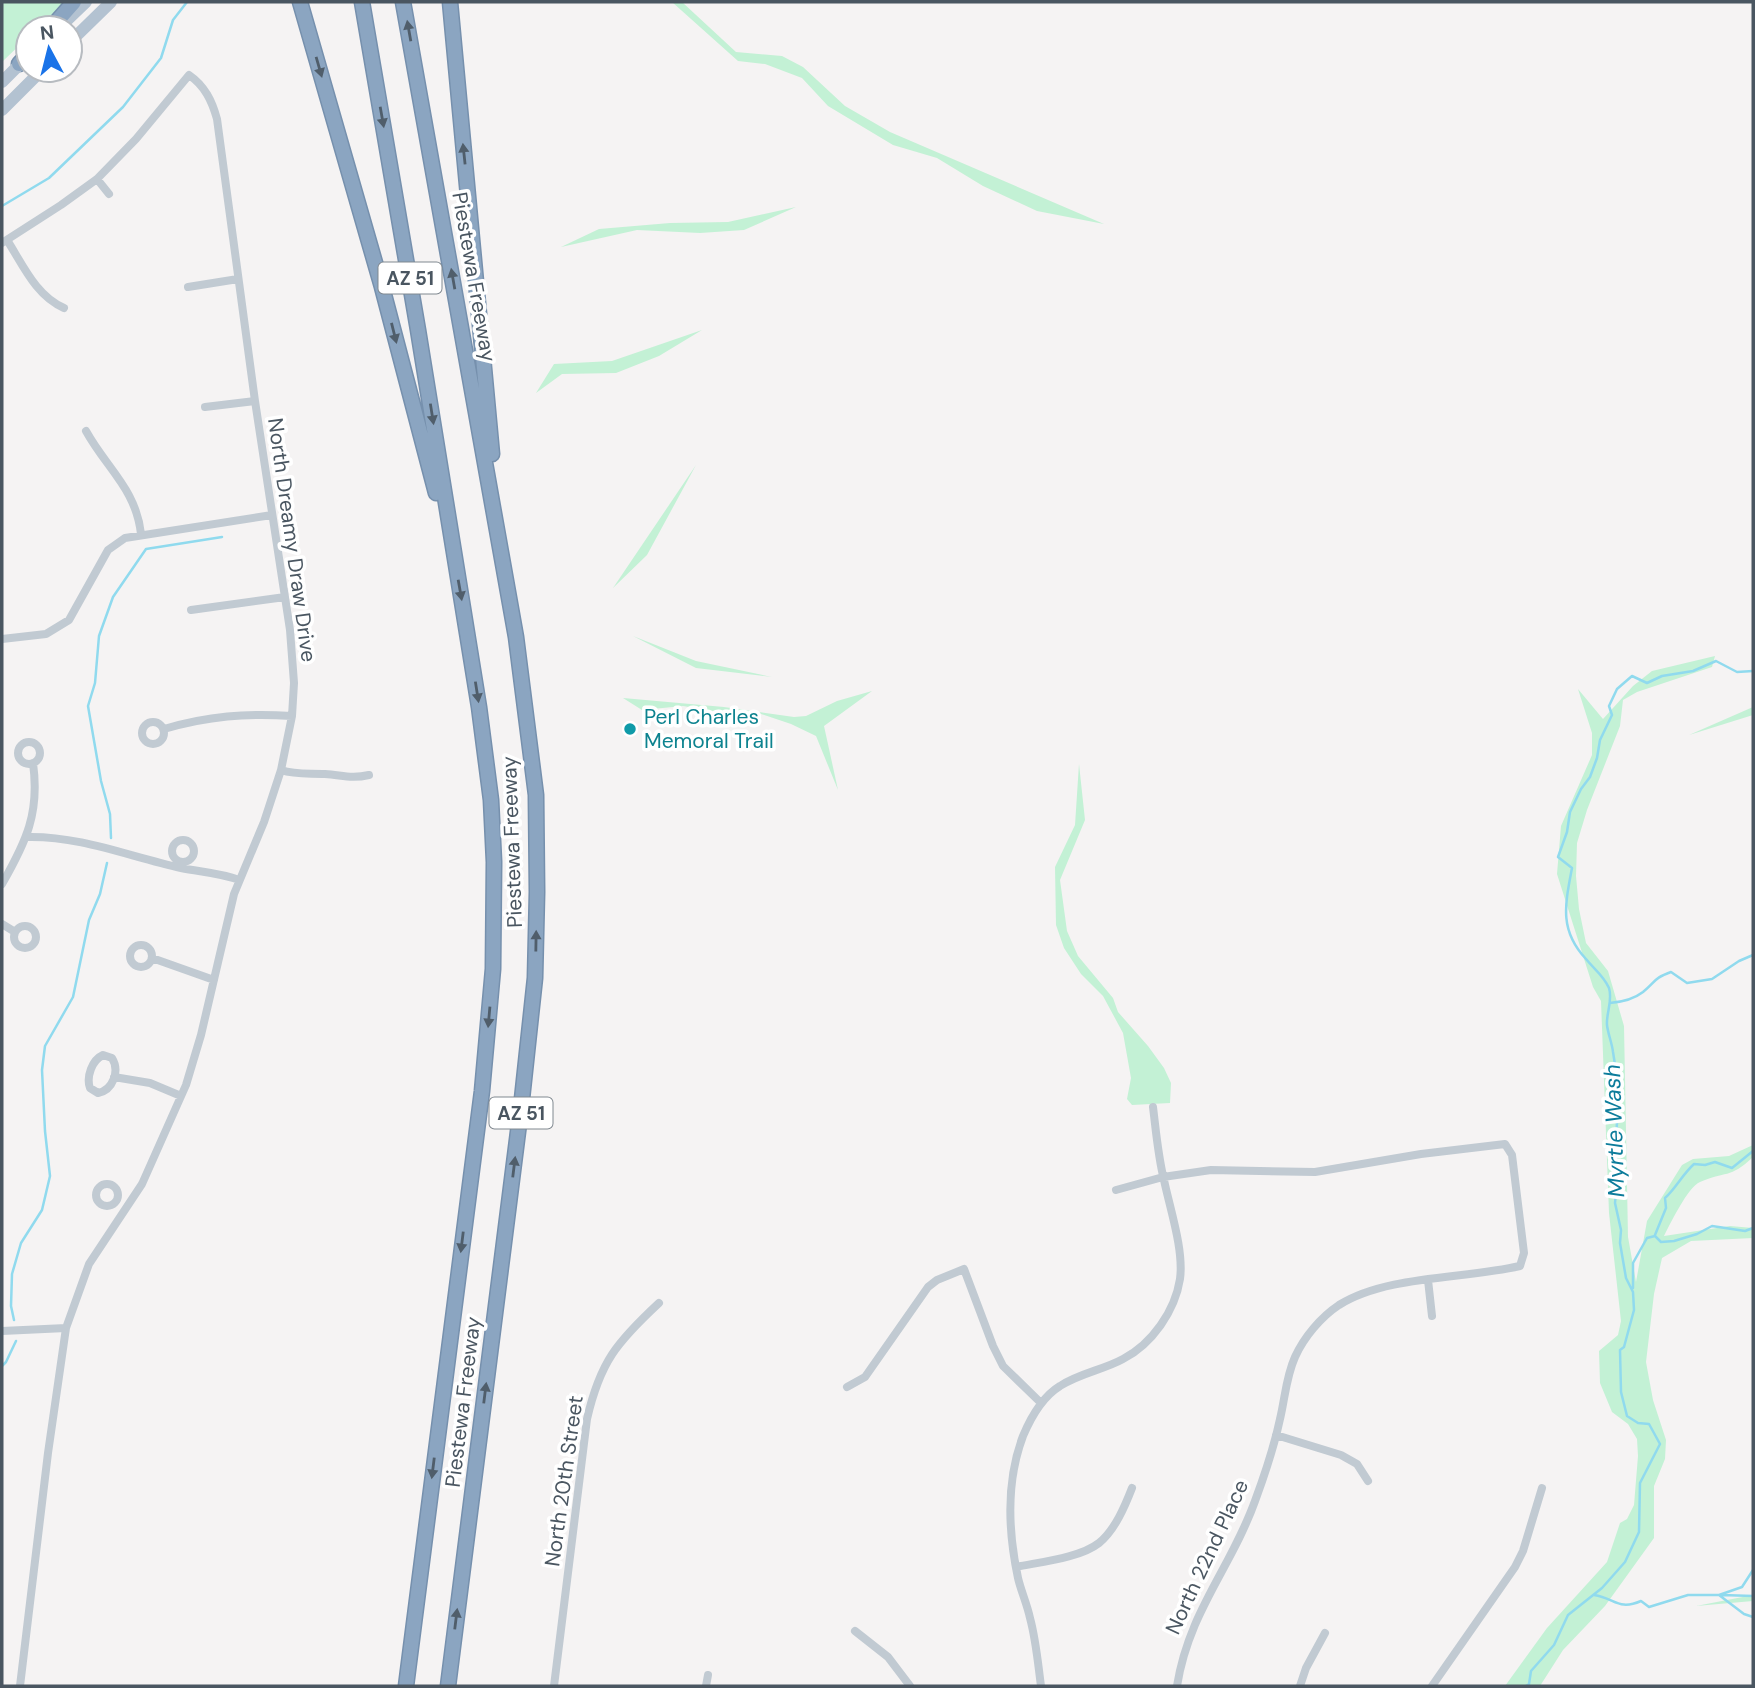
<svg xmlns="http://www.w3.org/2000/svg" width="1755" height="1688" font-family="'DM Sans',sans-serif">
	<rect width="100%" height="100%" fill="#f5f3f3"/>
	<!-- green -->
	<path fill="#c3f1d5" d="M2 2H65L38 28H28V37L2 62Z
		M672 2H682L736 52 782 56 803 67 845 106 890 132 1104 224 1037 211 983 186 937 158 893 145 828 106 802 78 765 64 738 61Z
		M796 207 744 230 700 233 637 230 561 247 599 229 670 223 728 222Z
		M702 330 659 356 616 373 562 374 536 393 554 364 612 361Z
		M696 465 647 555 613 588Z
		M633 636 696 661 772 677 696 668Z
		M1715 656 1712 667 1637 692 1623 700 1620 726 1587 810 1577 843 1576 876 1579 909 1586 943 1608 971 1624 1026 1628 1237 1636 1282 1647 1221 1682 1165 1693 1159 1729 1156 1753 1145V1157C1730 1179 1725 1171 1700 1182 1688 1187 1670 1224 1664 1236L1730 1226 1753 1228V1238L1691 1241 1662 1258 1654 1294 1646 1362 1653 1400 1666 1440 1665 1459 1654 1486V1538L1605 1606 1563 1650 1540 1686H1505L1547 1628 1607 1562 1620 1523 1627 1519 1634 1505 1638 1456 1637 1439 1628 1424 1612 1412 1600 1383 1599 1351 1618 1335 1621 1321 1609 1213 1601 1001 1593 987 1557 874 1561 826 1592 755V733L1578 689 1603 719 1633 686 1652 671Z
		M872 691 824 726 838 790 816 736 791 724 758 713 719 712 683 706 642 710 623 698 724 707 794 717 806 716 837 701Z
		M1753 707V715L1689 735Z
		M1079 764 1085 820 1060 880 1067 931 1078 956 1113 998 1118 1012 1148 1046 1164 1068 1171 1083 1170 1103 1132 1105 1127 1099 1131 1078 1123 1033 1103 996 1081 974 1064 948 1056 925 1055 867 1075 825Z
		M1753 1595V1601L1696 1606Z"/>
	<g fill="none" stroke-linecap="round" stroke-linejoin="round">
		<!-- stream -->
		<path stroke="#90daee" stroke-width="2.5" d="M2 206 49 178 123 107 161 58 173 20 187 2
			M111 838 110 814 101 781 88 706 95 683 99 636 113 597 146 549 222 537
			M1610 1003C1622 1002 1634 999 1643 992 1656 981 1654 978 1671 972L1687 983 1712 979 1739 961 1753 955
			M1655 1235 1666 1208 1665 1198C1676 1188 1682 1175 1694 1164L1705 1165 1715 1162 1732 1168 1753 1151
			M1633 1288V1263L1647 1238 1655 1236 1661 1242 1674 1241 1697 1234 1712 1226 1745 1231 1753 1228
			M14 1320 11 1306 12 1274 21 1243 42 1210 50 1176 45 1131 42 1070 45 1046 73 997 89 920 100 894 107 863
			M2 1366 6 1362 16 1341
			M1594 1595C1615 1598 1618 1611 1641 1601L1649 1607 1688 1595H1719L1742 1587 1753 1570
			M1719 1595 1744 1614 1753 1617
			M1722 1595 1753 1596
			M1526 1686 1529 1684 1531 1671 1554 1645 1568 1615 1602 1588 1625 1562 1639 1532 1640 1483 1660 1444 1649 1424 1638 1423 1627 1416 1621 1392 1620 1350 1624 1347 1634 1310 1633 1292 1626 1278 1620 1243 1621 1230 1615 1203 1617 1182 1614 1170C1617 1132 1620 1089 1613 1052 1612 1043 1608 1034 1607 1025 1606 1013 1613 1001 1609 988 1604 976 1594 969 1586 959 1559 930 1565 905 1572 868L1558 857 1567 832 1570 812 1581 789 1590 777 1597 758 1600 740 1612 715 1609 706 1617 689 1632 676 1647 683 1662 676 1693 671 1716 661 1737 672 1753 671"/>
		<!-- highway casing -->
		<g stroke="#7690ad" stroke-width="17">
			<path id="highway" d="M300 2 382 287 436 493
				M362 2 418 330 479 707 491 800 494 862 493 969 482 1091 406 1686
				M403 2 516 637 536 795 537 892 535 978 521 1108 448 1686
				M450 2 492 454
				M51 28 74 2
				M19 64 28 54"/>
		</g>
		<!-- street -->
		<path stroke="#c1cad2" stroke-width="8" d="M97 179 109 194
			M7 240C23 265 36 296 64 308
			M2 243 61 205 97 179 136 139 189 75C205 86 212 101 217 119L255 401 290 630 294 683 292 716 281 770 264 822 234 894 201 1035 186 1085 142 1184 89 1264 66 1328 48 1453 20 1686
			M188 287 238 279
			M205 407 255 401
			M86 431C107 469 136 489 141 534
			M191 610 285 597
			M2 639 46 634 69 620 108 550 125 538 272 515
			M142 733a11 11 0 1 1 22 0a11 11 0 1 1-22 0Z
			M164 729C208 716 246 713 292 716
			M18 753a11 11 0 1 1 22 0a11 11 0 1 1-22 0Z
			M281 770C296 775 309 773 325 774 342 775 351 779 369 775
			M28 837C81 836 130 857 181 868 201 872 221 873 239 880
			M172 851a11 11 0 1 1 22 0a11 11 0 1 1-22 0Z
			M2 884C26 842 40 813 33 763
			M2 924 15 932
			M14 937a11 11 0 1 1 22 0a11 11 0 1 1-22 0Z
			M130 956a11 11 0 1 1 22 0a11 11 0 1 1-22 0Z
			M152 958 214 980
			M103 1055 112 1058C120 1071 113 1090 98 1093L90 1088C86 1077 92 1060 103 1055Z
			M114 1077 150 1083 181 1096
			M96 1195a11 11 0 1 1 22 0a11 11 0 1 1-22 0Z
			M1116 1190 1163 1177 1211 1170 1315 1172 1421 1154 1505 1144 1512 1155 1524 1253 1520 1266C1465 1279 1387 1275 1339 1305 1321 1317 1304 1337 1295 1357 1286 1377 1285 1398 1280 1419 1274 1447 1265 1474 1255 1501 1231 1568 1189 1611 1177 1686
			M1428 1280 1432 1316
			M2 1331 66 1328
			M847 1387 865 1377 928 1287 937 1280 964 1269 993 1346 1003 1366 1041 1403
			M1276 1435 1341 1455 1357 1464 1368 1481
			M1016 1567C1040 1562 1080 1558 1099 1543 1115 1530 1125 1506 1132 1488
			M855 1631 888 1657 910 1686
			M554 1686 587 1419C600 1362 617 1342 659 1303
			M706 1686 708 1675
			M1041 1686C1038 1664 1036 1640 1030 1618 1027 1604 1021 1591 1018 1578 1008 1531 1006 1481 1023 1436 1031 1417 1042 1397 1060 1386 1080 1373 1103 1370 1123 1359 1152 1344 1175 1311 1180 1279 1184 1250 1170 1209 1164 1180 1158 1156 1156 1131 1153 1107
			M1300 1686 1306 1668 1325 1633
			M1432 1686 1515 1567 1523 1551 1542 1488"/>
		<!-- primary -->
		<path stroke="#b3c2d1" stroke-width="12" d="M61 26 86 2
			M70 42 111 2
			M2 82 25 59
			M2 110 42 70"/>
		<!-- highway -->
		<use href="#highway" stroke="#8ba5c1" stroke-width="14"/>
	</g>
	<!-- one-way arrows -->
	<defs><path id="oneway-solid" d="M-6-.8H1V-3.2L6.5 0L1 3.2V.8H-6Z" transform="scale(1.75)"/></defs>
	<g fill="#505e6b">
		<use href="#oneway-solid" transform="translate(409 31) rotate(-100)"/>
		<use href="#oneway-solid" transform="translate(319 67) rotate(74)"/>
		<use href="#oneway-solid" transform="translate(382 117) rotate(80)"/>
		<use href="#oneway-solid" transform="translate(464 154) rotate(-96)"/>
		<use href="#oneway-solid" transform="translate(453 279) rotate(-100)"/>
		<use href="#oneway-solid" transform="translate(394 333) rotate(76)"/>
		<use href="#oneway-solid" transform="translate(432 414) rotate(81)"/>
		<use href="#oneway-solid" transform="translate(460 590) rotate(80)"/>
		<use href="#oneway-solid" transform="translate(477 692) rotate(81)"/>
		<use href="#oneway-solid" transform="translate(536 941) rotate(-89)"/>
		<use href="#oneway-solid" transform="translate(489 1017) rotate(95)"/>
		<use href="#oneway-solid" transform="translate(514 1167) rotate(-83)"/>
		<use href="#oneway-solid" transform="translate(462 1242) rotate(97)"/>
		<use href="#oneway-solid" transform="translate(485 1393) rotate(-83)"/>
		<use href="#oneway-solid" transform="translate(433 1468) rotate(97)"/>
		<use href="#oneway-solid" transform="translate(456 1619) rotate(-83)"/>
	</g>
	<!-- markers -->
	<circle fill="#0f9aa8" stroke="#fff" stroke-width="2.5" cx="630" cy="729" r="7"/>
	<g text-anchor="middle" dominant-baseline="central" stroke-width="7" stroke-linejoin="round" paint-order="stroke">
		<!-- shield labels -->
		<g fill="#fff" stroke="#808990" stroke-width="2">
			<rect x="378.5" y="262.5" width="63" height="31" rx="5"/>
			<rect x="489.5" y="1097.5" width="63" height="31" rx="5"/>
		</g>
		<g font-size="19" font-weight="bold" fill="#4a5661">
			<text x="410" y="278">AZ 51</text>
			<text x="521" y="1113">AZ 51</text>
		</g>
		<!-- street labels -->
		<g font-size="21" fill="#4a5661" stroke="#fff">
			<text transform="translate(474 277) rotate(80)">Piestewa Freeway</text>
			<text transform="translate(292 540) rotate(82)">North Dreamy Draw Drive</text>
			<text transform="translate(512 842) rotate(-92)">Piestewa Freeway</text>
			<text transform="translate(463 1402) rotate(-83)">Piestewa Freeway</text>
			<text transform="translate(564 1481) rotate(-82)">North 20th Street</text>
			<text transform="translate(1207 1557) rotate(-65)">North 22nd Place</text>
		</g>
		<!-- culture labels -->
		<g font-size="21" fill="#0d838f" stroke="#fff" text-anchor="start">
			<text x="644" y="717">Perl Charles<tspan x="644" dy="24">Memoral Trail</tspan></text>
		</g>
		<!-- water labels -->
		<g font-size="23" font-style="italic" fill="#0c7c9b" stroke="#fff">
			<text transform="translate(1614 1131) rotate(-92)">Myrtle Wash</text>
		</g>
	</g>
	<!-- border -->
	<rect width="1755" height="1688" fill="none" stroke="#4a5661" stroke-width="7"/>
	<!-- north arrow -->
	<g transform="translate(49 49) rotate(353)"><circle r="33" fill="#ffffff" stroke="#b7bbc0" stroke-width="2"/>
	<path d="M0-5L12 26L0 18L-12 26Z" fill="#1a73e8"/>
	<text y="-10" font-size="19" font-weight="bold" text-anchor="middle" fill="#4a5661">N</text>
	</g>
</svg>
